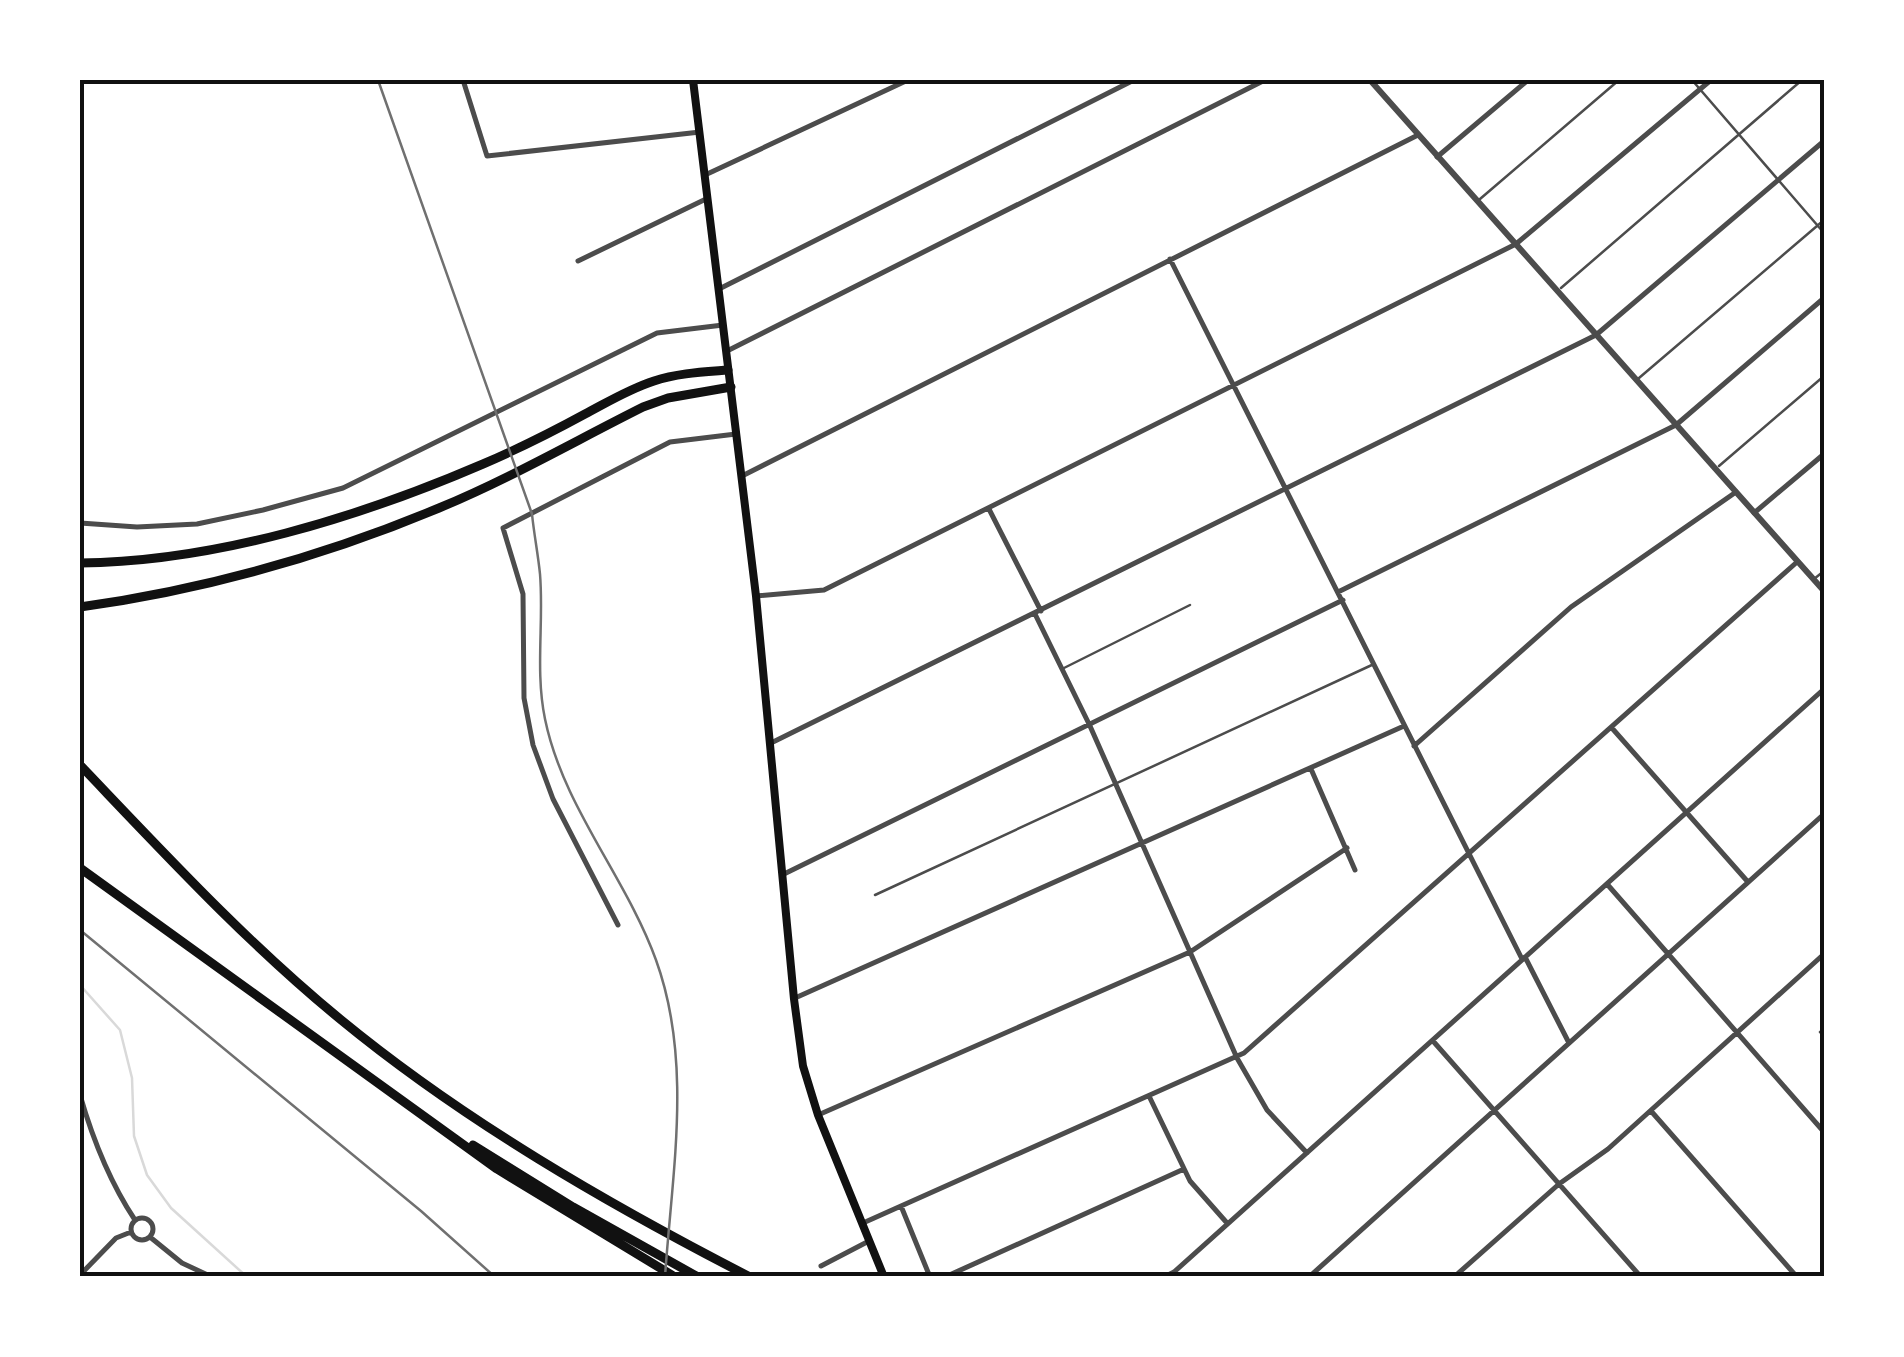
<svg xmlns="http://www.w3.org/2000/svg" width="1904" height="1357" font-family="Cabin,sans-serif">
	<rect width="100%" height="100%" fill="#fff"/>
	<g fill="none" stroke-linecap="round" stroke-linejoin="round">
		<!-- stream -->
		<path stroke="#d9d9d9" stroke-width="2.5" d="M80 985 120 1030 132 1078 134 1136 147 1175 171 1208 247 1277"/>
		<!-- service -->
		<path stroke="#4c4c4c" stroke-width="2.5" d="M1692 80 1824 233
			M1480 199 1619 80
			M1561 288 1802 80
			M1639 378 1824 220
			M1719 466 1824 376
			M1814 579 1824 571
			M1062 669 1190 605
			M875 895 1374 664
			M1824 1029 1820 1032 1824 1037"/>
		<!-- minor -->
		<path stroke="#4c4c4c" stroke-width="5" d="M463 80 487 156 700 132
			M1437 157 1528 80
			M705 175 908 80
			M1170 259 1522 959
			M578 261 708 198
			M719 289 1134 80
			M727 351 1265 80
			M742 476 1418 135
			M989 509 1041 611
			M1754 513 1824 454
			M80 523 137 527 197 524 263 510 343 488 657 333 723 325
			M1338 592 1676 425 1824 298
			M756 596 824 590 1516 244 1711 80
			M1035 614 1090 726 1237 1058 1267 1110 1307 1153
			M1611 727 1748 882
			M771 743 1596 335 1824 141
			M1414 746 1571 607 1736 492
			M1311 769 1355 870
			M784 874 1343 600
			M1607 884 1824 1132
			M618 925 553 799 533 745 524 698 523 594 503 528 670 442 736 434
			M1525 957 1569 1043
			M795 998 1404 726
			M1433 1041 1641 1277
			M80 1095C93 1140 109 1181 135 1220
			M1149 1096 1190 1181 1227 1223
			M1651 1111 1797 1277
			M818 1115 1190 952 1347 848
			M901 1206 930 1277
			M131 1229a11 11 0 1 1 22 0a11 11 0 1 1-22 0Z
			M863 1223 1244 1053 1797 562
			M150 1237 182 1263 212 1277
			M821 1266 869 1241
			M80 1275 116 1238 131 1232
			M945 1277 1184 1169
			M1164 1277 1174 1272 1824 689
			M1309 1277 1824 814
			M1454 1277 1559 1184 1608 1149 1824 954"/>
		<!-- tertiary -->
		<path stroke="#4c4c4c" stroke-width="6" d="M1370 80 1824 591"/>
		<!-- secondary -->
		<path stroke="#111" stroke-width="8" d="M693 80 756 596 794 999 803 1066 818 1115 884 1277"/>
		<!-- motorway -->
		<path stroke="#111" stroke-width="9" d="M80 563C215 562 360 517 483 464 518 449 552 432 585 414 608 402 629 389 654 381 678 373 703 372 728 370
			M80 607C203 590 324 556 439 508 509 479 575 441 643 407L668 398 731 387
			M80 765C164 853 246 942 340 1019 464 1121 608 1204 750 1277
			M80 868 497 1169 675 1277
			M473 1145 573 1207 698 1277"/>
		<!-- rail -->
		<path stroke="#707070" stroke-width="2.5" d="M378 80 532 514C534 534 538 554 540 574 544 622 535 671 545 719 563 807 626 877 656 960 693 1062 672 1172 665 1277
			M80 930 421 1211 495 1277"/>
	</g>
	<!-- border -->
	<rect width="1904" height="1357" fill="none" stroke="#ffffff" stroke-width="165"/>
	<rect x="82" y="82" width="1740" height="1192" fill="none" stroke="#111" stroke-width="4"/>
</svg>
